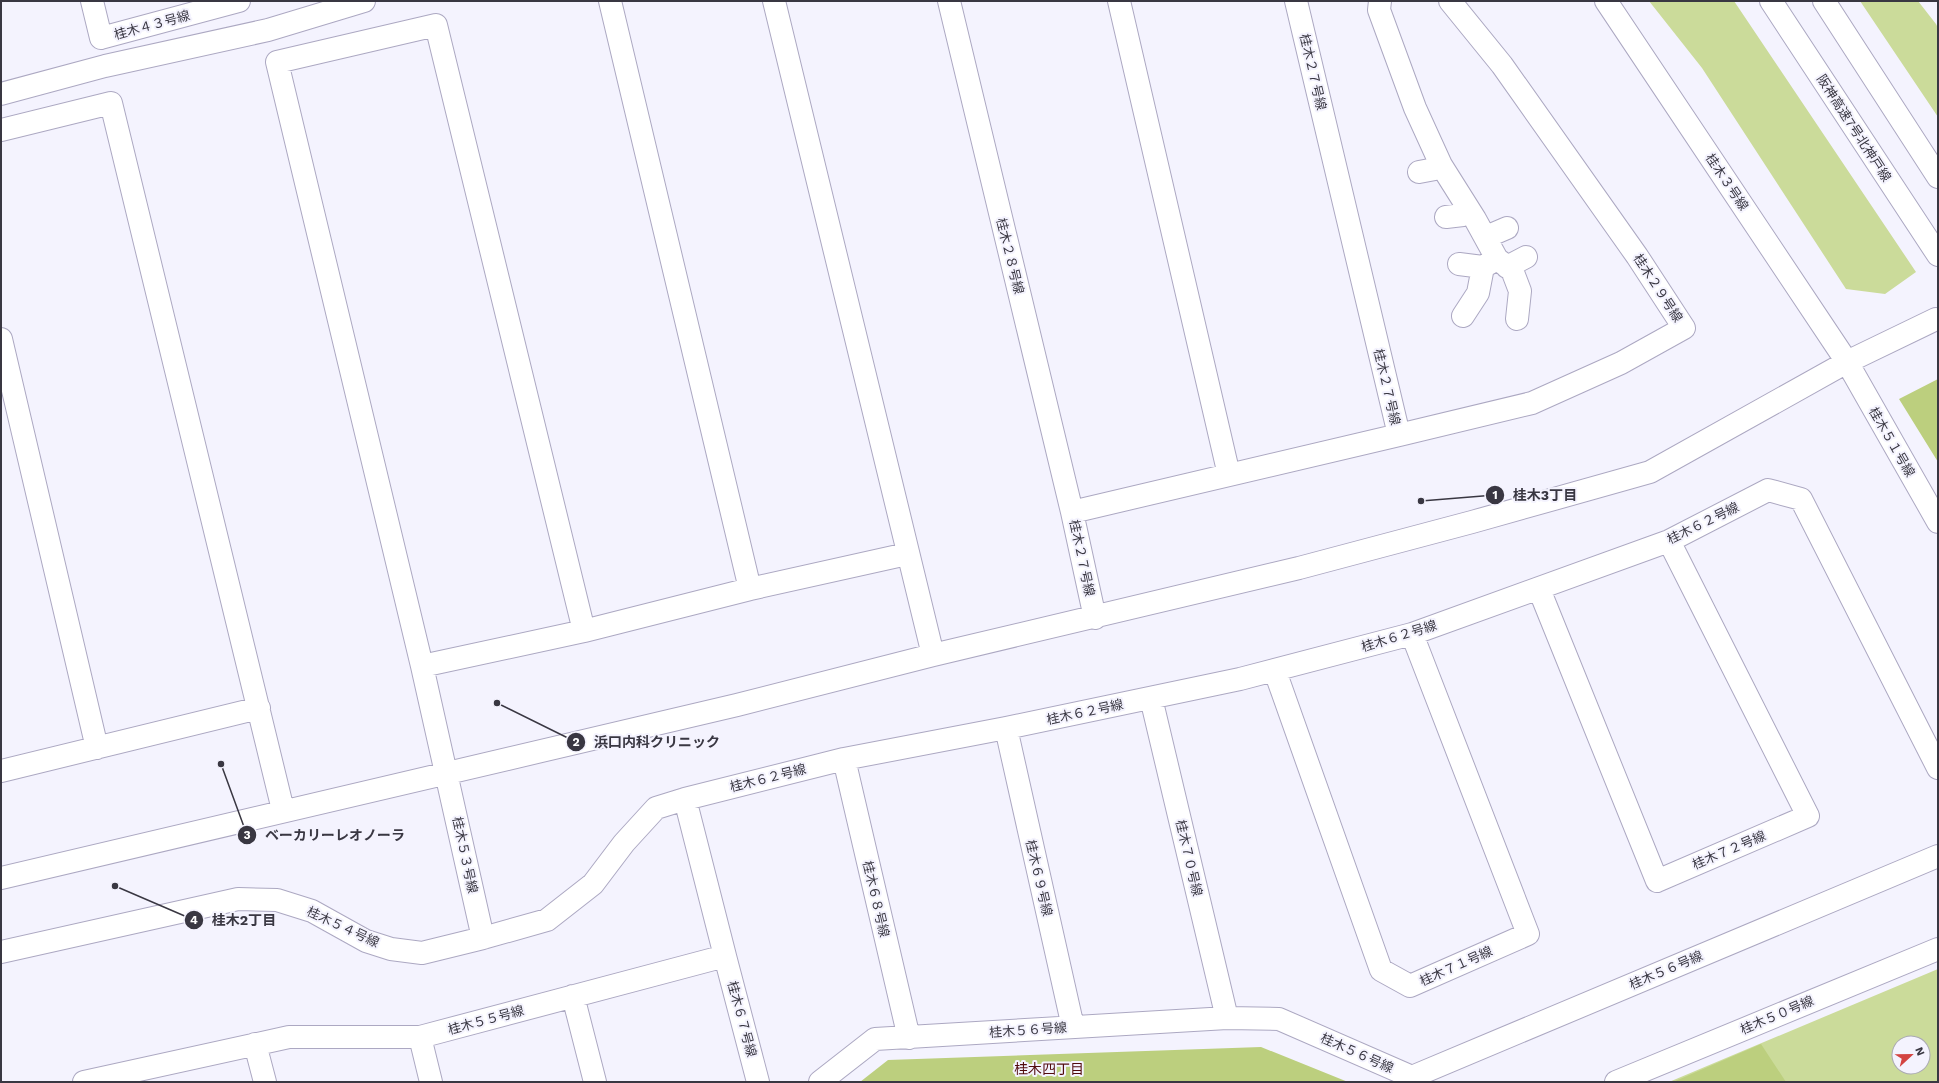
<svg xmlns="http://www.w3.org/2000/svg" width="1939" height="1083" font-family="'Work Sans','Noto Sans JP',sans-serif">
	<rect width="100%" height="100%" fill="#f4f3fe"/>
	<!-- green -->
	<path fill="#cbdb9a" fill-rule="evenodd" d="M1649 1H1734L1916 272 1885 294 1846 289 1702 68Z
		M1860 1H1918L1936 24 1938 28V117Z
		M1938 969V1082H1669ZM1899 1043H1923V1067H1899Z"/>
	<!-- forest -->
	<path fill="#bccf7e" d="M1938 379V462L1899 399Z
		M1761 1044 1786 1082H1673Z
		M1261 1047 1348 1082H860L888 1060Z"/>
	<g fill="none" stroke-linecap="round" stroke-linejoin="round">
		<!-- minor casing -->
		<g stroke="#aca8c2" stroke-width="24">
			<path id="minor" d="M92 1 101 38 239 1
				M610 1 750 589
				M774 1 933 655
				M949 1 1072 512
				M1119 1 1229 475
				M1380 1 1379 10 1415 108 1441 165 1475 219 1497 259 1512 270 1520 291 1517 319
				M1606 1 1847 362 1938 522
				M1 94 105 66 268 30 364 1
				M1 130 111 103 283 810
				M1419 172 1435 169 1441 165
				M1446 217 1463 215 1470 212
				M1486 237 1507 228
				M1459 264 1483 267
				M1507 267 1526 257
				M1463 316 1478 293 1483 267 1497 259
				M1 339 97 748
				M1399 435 1532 403 1621 363 1684 328 1637 256 1502 65 1450 1
				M1539 589 1657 881 1808 816 1669 541
				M1095 618 1072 512 1399 435 1296 1
				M422 666 584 631 750 589 907 554
				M1275 671 1381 970 1410 986 1528 934 1412 634
				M1151 698 1227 1018
				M1006 728 1073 1027
				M844 759 909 1038
				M1 771 259 708
				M1 878 737 705 933 655 1299 568 1472 522 1650 472 1847 362 1936 319
				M483 938 422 666 277 62 436 25 584 631
				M1 952 238 899 277 900 312 911 366 941 391 949 422 953 483 938 547 920 593 884 624 843 656 808 685 799 844 759 1006 728 1240 679 1412 634 1669 541 1768 490 1801 499 1938 768
				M725 956 758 1082
				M573 996 595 1082
				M420 1037 431 1082
				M255 1044 265 1082
				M84 1082 289 1037H420L725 956 685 799
				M820 1082 875 1039 1227 1018 1279 1019 1412 1077 1938 856
				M1616 1082 1938 949"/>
		</g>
		<!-- highway casing -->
		<g stroke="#aca8c2" stroke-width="24">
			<path id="highway" d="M1771 1 1938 255
				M1824 1 1938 177"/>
		</g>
		<!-- minor -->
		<use href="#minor" stroke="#fff" stroke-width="22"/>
		<!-- highway -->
		<use href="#highway" stroke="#fff" stroke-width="22"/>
	</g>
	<g text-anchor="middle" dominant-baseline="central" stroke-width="4" stroke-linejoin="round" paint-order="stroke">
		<!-- street labels -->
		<g font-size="13" fill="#393742" stroke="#f4f3fe">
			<text transform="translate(152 25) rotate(-15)">桂木４３号線</text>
			<text transform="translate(1313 72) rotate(77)">桂木２７号線</text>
			<text transform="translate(1854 128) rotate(57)">阪神高速7号北神戸線</text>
			<text transform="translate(1727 182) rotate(56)">桂木３号線</text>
			<text transform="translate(1010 256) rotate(76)">桂木２８号線</text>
			<text transform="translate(1658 288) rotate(57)">桂木２９号線</text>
			<text transform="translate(1387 387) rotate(77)">桂木２７号線</text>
			<text transform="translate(1892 442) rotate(60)">桂木５１号線</text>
			<text transform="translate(1703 523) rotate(-26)">桂木６２号線</text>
			<text transform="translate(1082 558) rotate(78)">桂木２７号線</text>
			<text transform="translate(1399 636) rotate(-17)">桂木６２号線</text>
			<text transform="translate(1085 712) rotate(-12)">桂木６２号線</text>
			<text transform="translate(768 778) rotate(-14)">桂木６２号線</text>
			<text transform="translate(1729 850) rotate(-23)">桂木７２号線</text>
			<text transform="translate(465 855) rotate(78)">桂木５３号線</text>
			<text transform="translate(1189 858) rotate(77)">桂木７０号線</text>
			<text transform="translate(1039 878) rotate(77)">桂木６９号線</text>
			<text transform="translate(876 899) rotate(77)">桂木６８号線</text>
			<text transform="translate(343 927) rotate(25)">桂木５４号線</text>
			<text transform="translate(1456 966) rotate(-24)">桂木７１号線</text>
			<text transform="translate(1666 970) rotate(-23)">桂木５６号線</text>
			<text transform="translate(1777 1015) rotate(-23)">桂木５０号線</text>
			<text transform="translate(742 1019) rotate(75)">桂木６７号線</text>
			<text transform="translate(486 1020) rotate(-15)">桂木５５号線</text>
			<text transform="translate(1028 1030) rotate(-4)">桂木５６号線</text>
			<text transform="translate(1357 1053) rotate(24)">桂木５６号線</text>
		</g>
		<!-- neighbourhood labels -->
		<g font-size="14" fill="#500a0d" stroke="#f4f3fe">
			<text x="1049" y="1069">桂木四丁目</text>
		</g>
	</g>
	<!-- callouts -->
	<path fill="none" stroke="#393742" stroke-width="1.5" d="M1421 501L1495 495M497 703L576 742M221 764L247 835M115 886L194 920"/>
	<g fill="#393742" stroke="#f4f3fe" stroke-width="1.5">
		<circle cx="1421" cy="501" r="4"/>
		<circle cx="497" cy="703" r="4"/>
		<circle cx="221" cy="764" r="4"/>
		<circle cx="115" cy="886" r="4"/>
		<circle cx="1495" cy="495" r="10"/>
		<circle cx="576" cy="742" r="10"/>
		<circle cx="247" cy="835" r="10"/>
		<circle cx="194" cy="920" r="10"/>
	</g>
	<g font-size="12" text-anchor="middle" font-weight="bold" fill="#fff">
		<text x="1495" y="499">1</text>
		<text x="576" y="746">2</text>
		<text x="247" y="839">3</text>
		<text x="194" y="924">4</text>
	</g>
	<g font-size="14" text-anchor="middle" font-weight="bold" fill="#393742" stroke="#f4f3fe" stroke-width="4" stroke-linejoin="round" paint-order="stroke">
		<text x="1545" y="500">桂木3丁目</text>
		<text x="657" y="747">浜口内科クリニック</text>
		<text x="335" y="840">ベーカリーレオノーラ</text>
		<text x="244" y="925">桂木2丁目</text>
	</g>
	<!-- border -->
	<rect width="1939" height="1083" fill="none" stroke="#393742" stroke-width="4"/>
	<!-- north arrow -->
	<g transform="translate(1911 1055) rotate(68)"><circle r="19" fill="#f4f3fe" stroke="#a9a8b3"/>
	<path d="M0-3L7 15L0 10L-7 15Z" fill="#d34442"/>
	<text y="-6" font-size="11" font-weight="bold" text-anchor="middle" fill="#393742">N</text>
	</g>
</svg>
